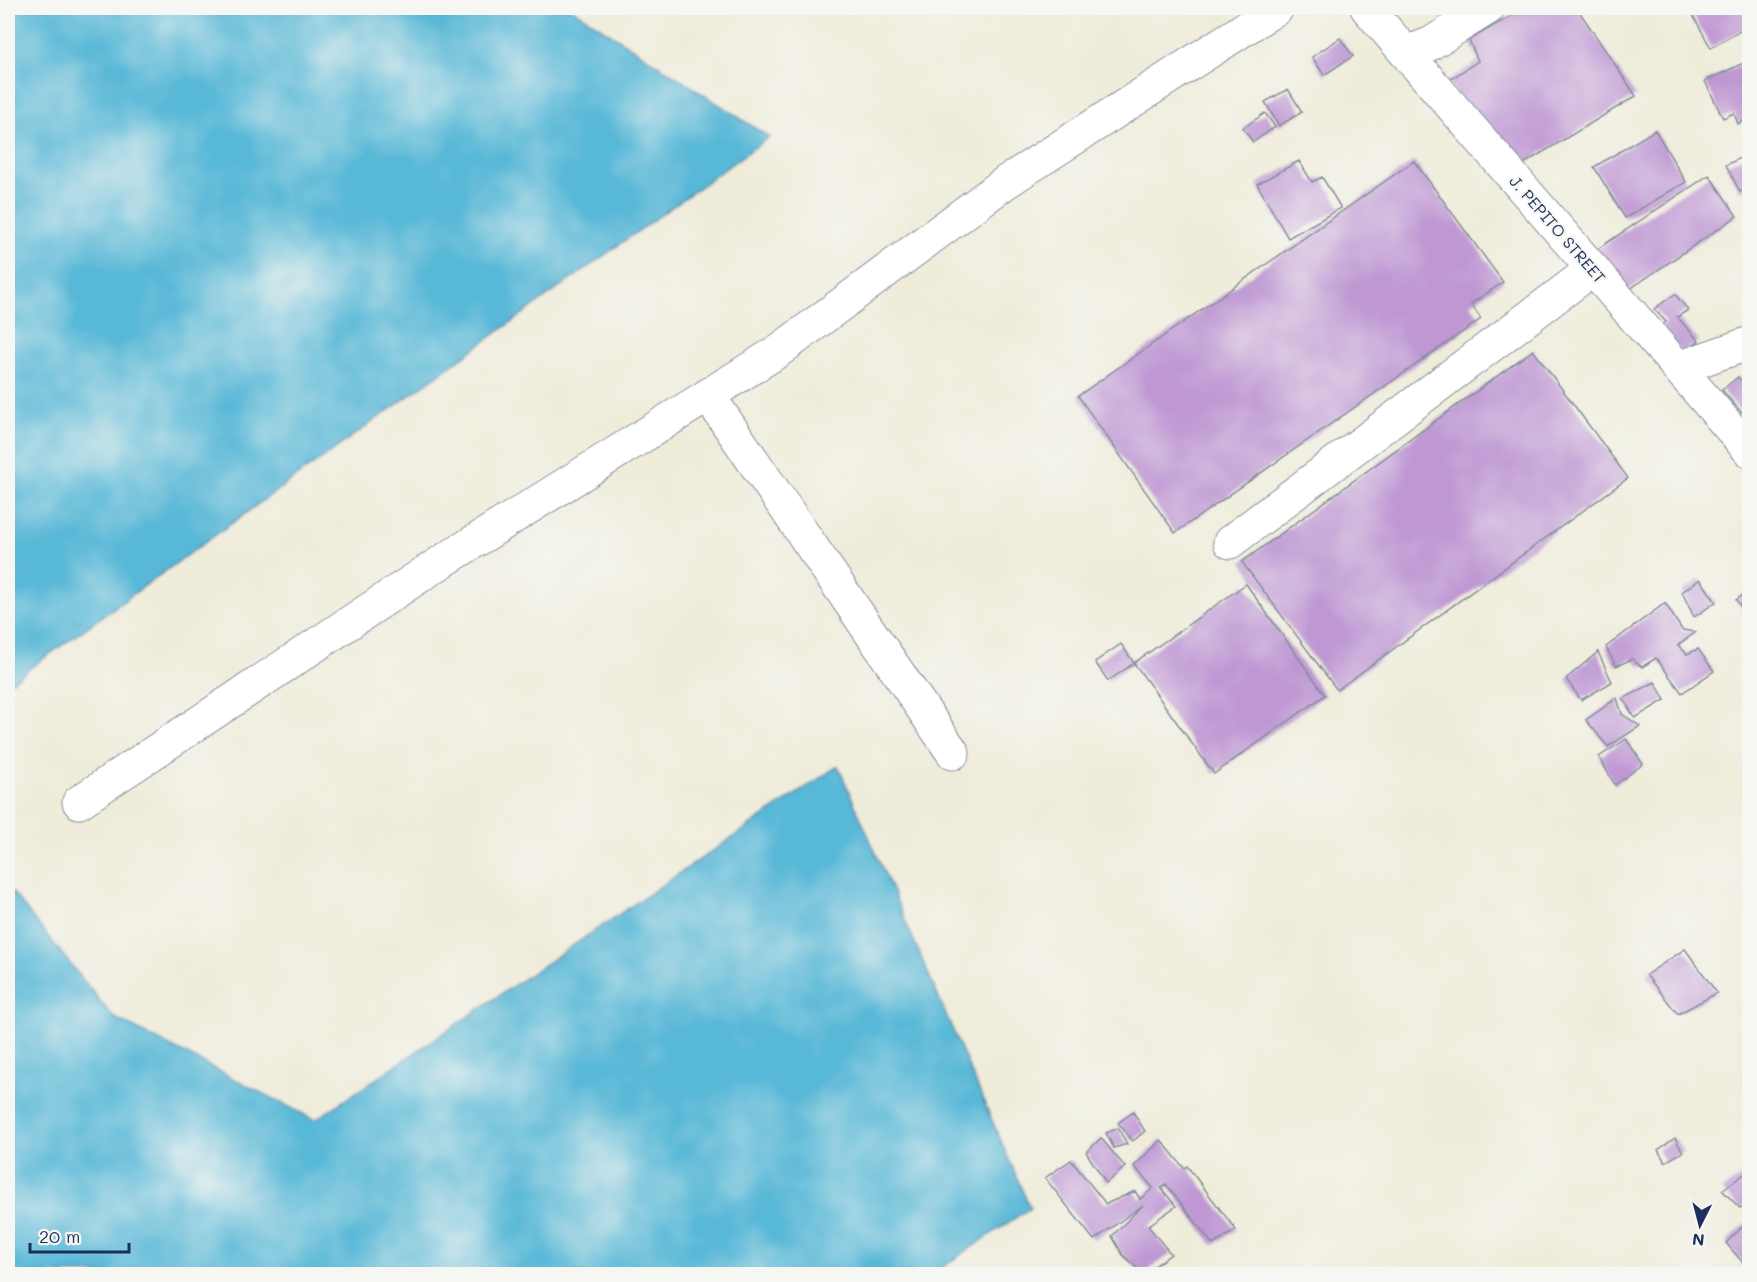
<svg xmlns="http://www.w3.org/2000/svg" width="1757" height="1282" font-family="Mali,sans-serif">
	<rect width="100%" height="100%" fill="#f6f6f2"/>
	<filter id="ink" filterUnits="userSpaceOnUse"><feTurbulence type="fractalNoise" baseFrequency=".0167" numOctaves="2"/><feDisplacementMap in="SourceGraphic" scale="12" xChannelSelector="R" yChannelSelector="G"/><feConvolveMatrix kernelMatrix="1 2 1 2 8 2 1 2 1" color-interpolation-filters="sRGB"/></filter>
	<filter id="wash" filterUnits="userSpaceOnUse"><feTurbulence type="fractalNoise" baseFrequency=".008" numOctaves="4" result="noise"/><feDisplacementMap in="SourceGraphic" scale="24" xChannelSelector="R" yChannelSelector="G"/><feGaussianBlur stdDeviation="1.35" result="paint"/><feColorMatrix in="noise" values="0 0 0 0 0 0 0 0 0 0 0 0 0 0 0 0 0 1.4 0 .05"/><feComposite in="paint" operator="in"/></filter>
	<g filter="url(#wash)">
		<rect width="100%" height="100%" fill="#efecda"/>
		<!-- water -->
		<path fill="#58b8d7" stroke="#3a749a" stroke-width="1.5" d="M8 8H571L769 137 8 684Z
			M838 766 1030 1208 932 1274H8V887L113 1017 315 1120Z"/>
		<g id="blocks">
			<!-- building -->
			<path fill="#be97d3" d="M1525 8H1577L1636 96 1512 171 1448 81 1478 61 1469 40Z
				M1689 8H1701L1705 12 1712 8H1750V25L1711 48Z
				M1340 38 1353 56 1324 75 1312 57Z
				M1750 60V118L1738 124 1734 113 1723 118 1705 81Z
				M1288 89 1302 112 1279 126 1265 102Z
				M1265 113 1275 127 1253 142 1243 128Z
				M1655 130 1686 182 1625 218 1594 167Z
				M1750 153V186L1740 192 1726 165Z
				M1299 161 1312 182 1322 177 1341 208 1288 238 1257 184Z
				M1414 161 1503 282 1471 304 1481 319 1175 533 1078 396Z
				M1709 175 1737 216 1624 293 1590 254Z
				M1675 294 1688 310 1677 317 1699 341 1682 353 1658 329 1666 322 1654 309Z
				M1533 350 1628 478 1337 690 1242 562Z
				M1738 377 1750 390V406L1741 412 1722 390Z
				M1700 579 1716 602 1694 617 1682 592Z
				M1246 584 1325 695 1214 774 1134 663Z
				M1750 590V619L1736 600Z
				M1665 603 1682 630 1696 632 1678 645 1687 654 1698 649 1714 671 1682 693 1656 658 1642 667 1632 659 1616 666 1606 647Z
				M1121 644 1134 663 1108 681 1095 662Z
				M1598 652 1612 682 1581 700 1566 679Z
				M1655 682 1665 700 1635 718 1623 699Z
				M1617 698 1622 714 1640 726 1608 747 1586 720Z
				M1626 739 1643 764 1615 785 1599 757Z
				M1685 949 1717 993 1678 1014 1646 975Z
				M1133 1112 1145 1131 1133 1141 1118 1123Z
				M1118 1128 1127 1144 1114 1148 1106 1133Z
				M1101 1138 1125 1167 1106 1183 1086 1152Z
				M1675 1138 1683 1152 1665 1162 1658 1150Z
				M1161 1140 1184 1168 1187 1166 1236 1230 1213 1245 1166 1184 1161 1188 1176 1206 1148 1226 1171 1254 1143 1274 1123 1255 1112 1236 1143 1205 1094 1240 1045 1178 1071 1160 1106 1204 1135 1191 1140 1199 1153 1188 1134 1166Z
				M1746 1173 1750 1178V1203L1740 1208 1722 1190Z
				M1746 1223 1750 1230V1271L1726 1243Z"/>
		</g>
	</g>
	<g filter="url(#ink)">
		<use href="#blocks" fill-opacity="0" stroke="#858e9c" stroke-width="1.5"/>
		<g fill="none" stroke-linecap="round" stroke-linejoin="round">
			<!-- minor casing -->
			<g stroke="#858e9c" stroke-width="35">
				<path id="minor" d="M1367 8 1750 451
					M1406 53 1430 44 1488 8
					M1678 368 1750 343
					M708 395 953 753
					M1230 542 1593 269
					M79 802 432 568 777 352 1006 182 1277 8"/>
			</g>
			<!-- minor -->
			<use href="#minor" stroke="#fff" stroke-width="33"/>
		</g>
	</g>
	<g text-anchor="middle" dominant-baseline="central" stroke-width="4.5" stroke-linejoin="round" paint-order="stroke">
		<!-- street labels -->
		<g font-size="16" fill="#1b2f5e" stroke="#f6f6f2">
			<text transform="translate(1558 229) rotate(49)">J. PEPITO STREET</text>
		</g>
	</g>
	<!-- margin -->
	<rect width="1757" height="1282" fill="none" stroke="#f6f6f2" stroke-width="30"/>
	<!-- north arrow -->
	<g transform="translate(1700 1225) rotate(186)" stroke="#f6f6f2" stroke-width="4.5" paint-order="stroke">
	<path d="M0-4.5L10 22L0 15L-10 22Z" fill="#1b2f5e"/>
	<text y="-9" font-size="16" font-weight="bold" text-anchor="middle" fill="#1b2f5e">N</text>
	</g>
	<!-- scale -->
	<path d="M30 1243v9h99v-9" fill="none" stroke="#1b2f5e" stroke-width="3"/>
	<text x="39" y="1243" font-size="18" fill="#1b2f5e" stroke="#f6f6f2" stroke-width="4.5" paint-order="stroke">20 m</text>
</svg>
